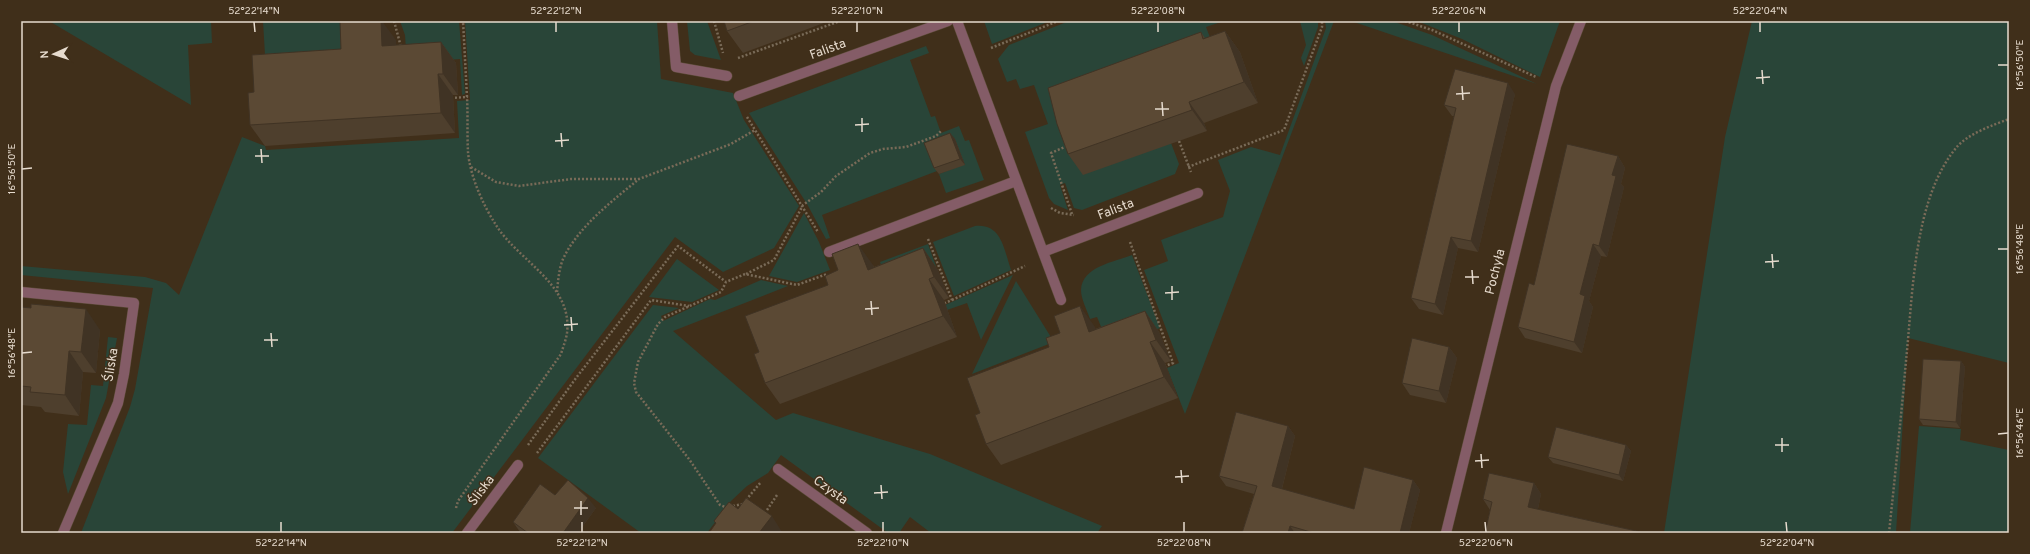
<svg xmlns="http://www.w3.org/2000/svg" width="2030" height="554" font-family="Overpass,sans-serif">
	<rect width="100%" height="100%" fill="#402f1a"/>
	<!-- green -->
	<path fill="#294538" d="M49 21H211L212 43 188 45 191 105Z
		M263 21H353L356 66 266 72Z
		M400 21H459L465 94 462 95 460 59 407 63 405 35Z
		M465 21H657L661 79 733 93 744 120 799 206 774 248 723 272 675 237 452 533H81L130 407 135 389 153 288 21 275V266L145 277 166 283 179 295 242 137 265 146 266 150 459 138 457 101 470 100Z
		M687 21H707L721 60 695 55 690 51Z
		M984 21H1050L992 44Z
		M1069 21H1224L1206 27 1216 53 1171 143 1179 164 1175 174 1082 210 1074 208 1065 183 1060 185 1068 210 1054 204 1049 198 1025 132 1048 124 1034 85 1020 89 1016 79 1007 82 998 59 1009 45Z
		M1300 21H1318V27L1304 66 1301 58 1306 45Z
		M1325 21H1334L1185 414 1167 368 1179 363 1144 270 1168 261 1161 240 1223 217 1230 191 1218 160 1251 147 1280 155 1326 28Z
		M1351 21H1392L1432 35 1537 84Z
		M1417 21H1560L1540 77 1462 39Z
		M1752 21H2009V363L1908 338 1896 533H1664L1725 137Z
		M926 46 929 53 910 60 931 117 935 116 941 133 959 126 965 141 969 140 984 180 946 193 939 174 965 164 937 171 822 215 830 238 826 239 807 204 749 113Z
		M804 213 819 242 830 270 797 282 769 276Z
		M975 226C1002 223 1004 250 1011 270L954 296 933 242Z
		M928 244 936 266 885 286 887 280 880 262Z
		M1132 255 1160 328 1106 349 1107 341 1097 317 1090 319C1087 310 1081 299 1081 290 1082 266 1115 262 1132 255Z
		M677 259 719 290 692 302 649 297Z
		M1013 275 981 340 967 303 947 310 945 305Z
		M761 280 788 286 673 331 776 420 793 413 930 454 1102 526 1097 533H931L910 517 899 533H888L781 455 768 473 747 486 731 501 707 533H641L538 458 653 305 679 308 661 316 663 321 710 299 715 300Z
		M1016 281 1054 342 972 374Z
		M108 337 117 338 106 398 68 494 63 472 68 424 87 425 91 385 103 386Z
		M1919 426 1961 429 1960 440 2009 450V533H1910Z"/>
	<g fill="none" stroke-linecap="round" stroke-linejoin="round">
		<!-- service casing -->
		<g stroke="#5b4b37" stroke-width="11">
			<path id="service" d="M21 292 134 303 124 374 118 403 63 533"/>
		</g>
		<!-- minor casing -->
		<g stroke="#5b4b37" stroke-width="11">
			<path id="minor" d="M672 21 676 67 727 76
				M957 21 1043 252 1198 193
				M739 96 948 21
				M829 252 1016 181
				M1043 252 1061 300
				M778 469 867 533
				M467 533 518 465
				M1446 533 1556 86 1581 21"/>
		</g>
		<!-- path -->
		<path stroke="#796b58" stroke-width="2.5" stroke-dasharray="2 2" stroke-linecap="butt" d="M394 21 401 47
			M714 21 723 53
			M1405 21 1432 30 1536 77
			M991 48 1058 21
			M738 58 840 21
			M451 98 467 97 463 21
			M747 117 818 232
			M1179 141 1191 172
			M1067 146 1051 153 1072 214
			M471 167 496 182 519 186 571 179H639L731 144 755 130
			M1188 167 1284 130 1322 27V21
			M1051 208 1060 213 1074 215
			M928 239 952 300 945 303
			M1130 242 1173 363 1165 366
			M746 274 774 260 803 205 821 192 836 176 870 153 883 149 906 147 936 136 941 131
			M557 292C558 281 559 269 563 259 578 227 612 201 639 179
			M952 300 1025 266
			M528 445 576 378 678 246 726 282
			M537 453 651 300 689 306
			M746 500 761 482
			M733 506 743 504
			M456 508 458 501 561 354C563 347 566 340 567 333 573 284 518 261 496 225 483 205 470 176 468 152 467 134 468 115 467 97
			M728 508 720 505 689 459 636 392 634 383 638 362 658 324 665 317 721 292 726 282 745 274 797 285 827 274
			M767 510 777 495
			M1889 533C1895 476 1901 418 1906 361 1913 295 1913 200 1956 148 1967 134 1993 125 2009 119"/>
		<!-- service -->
		<use href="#service" stroke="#845c67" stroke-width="10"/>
		<!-- minor -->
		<use href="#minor" stroke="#845c67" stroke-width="10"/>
	</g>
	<!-- wall -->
	<path fill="#4e3f2d" d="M724 21H829L743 53 727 31Z
		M1225 31 1240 52 1258 103 1204 123 1207 131 1083 175 1068 154 1201 32 1205 38Z
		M396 40V45L441 42 456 63 458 95H453L455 133 265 146 250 125 254 92 341 49Z
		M1515 94 1478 252 1458 248 1443 315 1419 309 1411 298 1454 116H1452L1444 105Z
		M950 133 955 139 965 165 939 174 934 168Z
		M1618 156 1625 168 1621 184 1624 187 1607 257 1601 256 1589 301 1593 307 1582 353 1525 338 1518 327Z
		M923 248 938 270 949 298 944 300 957 337 780 404 765 383 759 352 828 285 838 270 873 265 874 267Z
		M21 307 100 330 96 373 83 372 79 416 45 412 41 407 21 405Z
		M1145 311 1159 332 1171 361 1165 363 1178 398 1001 465 986 444 980 413 1095 327V329Z
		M1449 347 1457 358 1446 403 1410 395 1402 383Z
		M1961 361 1965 367 1960 428 1923 425 1919 419Z
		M1288 426 1295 436 1282 489 1354 509 1413 480 1420 490 1409 533H1242L1254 494 1226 486 1219 476Z
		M1626 445 1631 451 1623 481 1553 463 1548 457Z
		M1534 483 1541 494 1538 509 1641 532 1642 533H1485L1490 510 1483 499Z
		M555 495 596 508 578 533H521L520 532 513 522Z"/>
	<!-- shaded-wall -->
	<path fill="#403324" d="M381 21H382L396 40 397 67 382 46Z
		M1225 31 1240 52 1258 103 1244 82Z
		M441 42 456 63 458 95 443 74Z
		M438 74 453 95 455 133 441 113Z
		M1508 83 1515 94 1478 252 1471 241Z
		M1189 102 1204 123 1207 131 1192 110Z
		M950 133 955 139 965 165 960 159Z
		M1618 156 1625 168 1621 184 1624 187 1607 257 1599 246 1612 175Z
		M1451 237 1458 248 1443 315 1435 304Z
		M858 244 873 265 883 291 868 270Z
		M1593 244 1601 256 1589 301 1593 307 1582 353 1574 342 1580 294Z
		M923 248 938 270 949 298 934 277Z
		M929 279 944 300 957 337 943 316Z
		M1080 306 1095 327 1104 353 1089 332Z
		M86 309 100 330 96 373 81 352Z
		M1145 311 1159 332 1171 361 1156 340Z
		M1150 342 1165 363 1178 398 1164 377Z
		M1449 347 1457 358 1446 403 1439 391Z
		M69 351 83 372 79 416 65 395Z
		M1961 361 1965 367 1960 428 1956 422Z
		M1288 426 1295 436 1280 496 1272 486Z
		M1626 445 1631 451 1623 481 1619 475Z
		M1413 480 1420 490 1409 533H1400Z
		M1534 483 1541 494 1536 518 1528 507Z
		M588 498 596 508 578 533H563Z
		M772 516 782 532 781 533H759Z
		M1290 526 1295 533H1288Z"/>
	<!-- building -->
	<path fill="#5b4934" stroke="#403324" d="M351 21H381L382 46 441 42 443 74H438L441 113 250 125 248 93 254 92 252 55 341 49 340 22Z
		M724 21H754L727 31Z
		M1225 31 1244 82 1189 102 1192 110 1068 154 1057 124 1048 88 1201 32 1203 39Z
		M1455 69 1508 83 1471 241 1451 237 1435 304 1411 298 1456 108 1444 105Z
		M950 133 960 159 934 168 924 143Z
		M1567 144 1618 156 1612 175 1616 176 1599 246 1593 244 1580 294 1585 296 1574 342 1518 327 1529 283 1534 285Z
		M858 244 868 270 923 248 934 277 929 279 943 316 765 383 754 354 759 352 745 316 828 285 825 276 838 270 832 254Z
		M31 304 86 309 81 352 69 351 65 395 30 392 31 387 21 386V307L31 308Z
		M1080 306 1089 332 1145 311 1156 340 1150 342 1164 377 986 444 975 415 980 413 967 378 1049 347 1046 338 1060 333 1054 316Z
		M1412 338 1449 347 1439 391 1402 383Z
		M1923 359 1961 361 1956 422 1919 419Z
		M1236 412 1288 426 1272 486 1354 509 1364 467 1413 480 1400 533H1314L1290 526 1288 533H1242L1257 486 1219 476Z
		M1556 427 1626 445 1619 475 1548 457Z
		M1489 473 1534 483 1528 507 1641 532V533H1485L1492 502 1483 499Z
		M568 480 588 498 563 533H528L513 522 540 484 555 495Z
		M746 498 772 516 759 533H709L716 523 714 521 729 502 738 509Z"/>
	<!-- ticks -->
	<path fill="none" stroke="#e6dbce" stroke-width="1.5" d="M254 22 255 32M556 22V32M857 22V32M1158 22V32M1459 22V32M1760 22V32M1998 65H2008M1762 70 1763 84M1756 78 1770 77M1462 86 1463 100M1456 94 1470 93M1162 102 1163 116M1155 109H1169M862 118V132M855 125 869 124M561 133 562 147M555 141 569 140M261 149 262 163M255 156H269M22 169 32 168M1998 249H2008M1772 254 1773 268M1765 262 1779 261M1472 270 1473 284M1465 277H1479M1172 286V300M1165 293 1179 292M871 301 872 315M865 309 879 308M571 317 572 331M564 325 578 324M271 333 272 347M264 340H278M22 353 32 352M1998 434 2008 433M1782 438V452M1775 445H1789M1481 454 1482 468M1475 461 1489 460M1181 470 1182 483M1175 477 1189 476M881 485 882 499M874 493 888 492M581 501V515M574 508H588M281 522V532M582 522V532M883 522V532M1184 522V532M1485 522 1486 532M1786 522 1787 532"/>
	<g text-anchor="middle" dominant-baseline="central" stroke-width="3" stroke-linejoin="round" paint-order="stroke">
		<!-- street labels -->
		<g font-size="13" fill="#e6dbce" stroke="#402f1a">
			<text transform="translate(828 50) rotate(-20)">Falista</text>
			<text transform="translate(1116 210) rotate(-21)">Falista</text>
			<text transform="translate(1496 272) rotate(-76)">Pochyła</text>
			<text transform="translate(112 365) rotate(-81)">Śliska</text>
			<text transform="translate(482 491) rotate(-53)">Śliska</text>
			<text transform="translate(830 491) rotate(36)">Czysta</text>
		</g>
	</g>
	<!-- border -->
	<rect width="2030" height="554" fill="none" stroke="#402f1a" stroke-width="44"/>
	<!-- north arrow -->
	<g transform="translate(54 54) rotate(267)" stroke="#402f1a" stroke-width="3" paint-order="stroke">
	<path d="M0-3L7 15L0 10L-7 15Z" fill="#e6dbce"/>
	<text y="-6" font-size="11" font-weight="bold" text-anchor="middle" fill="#e6dbce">N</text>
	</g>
	<rect x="22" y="22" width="1986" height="510" fill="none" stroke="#e6dbce" stroke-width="1.5"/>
	<g font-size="10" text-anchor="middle" fill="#e6dbce">
		<text x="254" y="14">52°22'14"N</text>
		<text x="556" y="14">52°22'12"N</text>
		<text x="857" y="14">52°22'10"N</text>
		<text x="1158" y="14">52°22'08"N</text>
		<text x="1459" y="14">52°22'06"N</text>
		<text x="1760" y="14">52°22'04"N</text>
		<text transform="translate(2019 65) rotate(-90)" y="4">16°56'50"E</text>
		<text transform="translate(11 169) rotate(-90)" y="4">16°56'50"E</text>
		<text transform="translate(2019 249) rotate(-90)" y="4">16°56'48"E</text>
		<text transform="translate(11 353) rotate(-90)" y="4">16°56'48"E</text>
		<text transform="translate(2019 433) rotate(-90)" y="4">16°56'46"E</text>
		<text x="281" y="546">52°22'14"N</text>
		<text x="582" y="546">52°22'12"N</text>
		<text x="883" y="546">52°22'10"N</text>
		<text x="1184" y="546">52°22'08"N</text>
		<text x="1486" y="546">52°22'06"N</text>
		<text x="1787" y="546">52°22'04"N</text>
	</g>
</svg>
